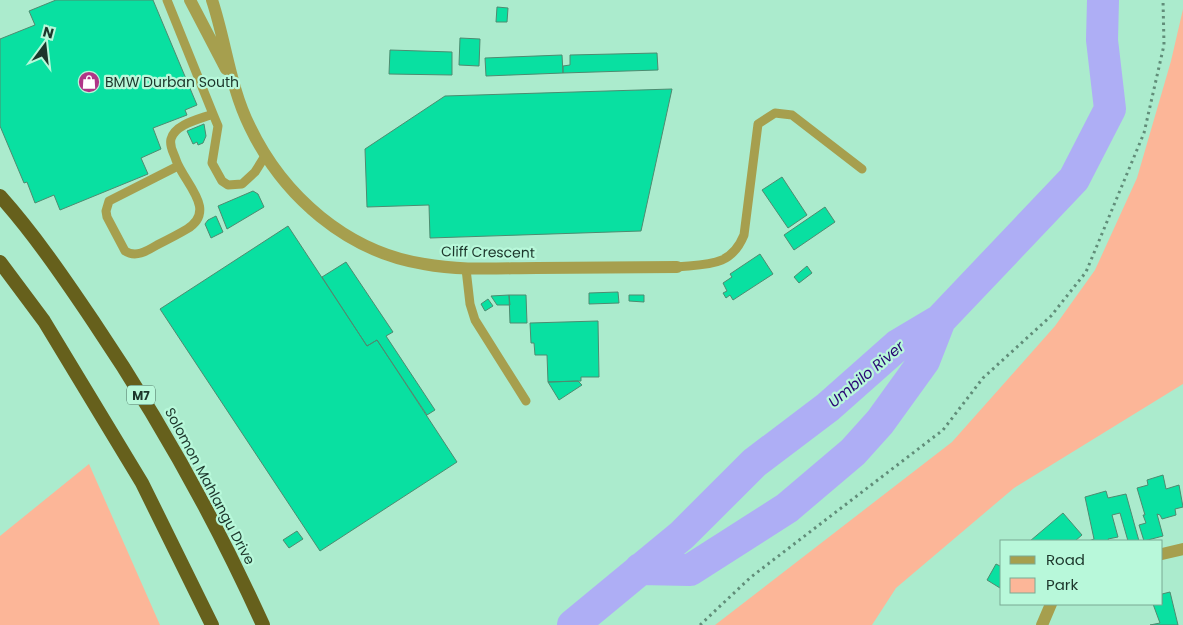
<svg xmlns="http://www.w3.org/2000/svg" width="1183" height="625" font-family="Poppins,sans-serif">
	<rect width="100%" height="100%" fill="#abebcd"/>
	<!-- green -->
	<path fill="#fcb698" d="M1183 9V384L1014 488 896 588 872 625H715L952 442 1055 326 1095 270 1137 178 1171 61Z
		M89 464 160 625H0V536Z"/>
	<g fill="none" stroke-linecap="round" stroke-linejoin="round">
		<!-- river -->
		<path stroke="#aeaef5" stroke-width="32" d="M640 569 690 570 787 508 853 452 880 422 924 361 940 320
			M573 625 682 535 754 463 828 407 898 345 940 320 1074 179 1110 109 1102 40 1103 0"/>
	</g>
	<!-- building -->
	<path fill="#09e0a1" stroke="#4e8b70" d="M56 0H153L197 105 185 110 187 115 153 128 161 149 141 158 148 174 60 210 54 195 35 203 27 182 24 183 0 126V39L35 25 29 11Z
		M497 7 508 8 507 22H496Z
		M460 38 480 39 479 66 459 65Z
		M390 50 452 52V75L389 74Z
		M657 53 658 70 563 73V66L570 65V55Z
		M562 55 563 73 486 76 485 58Z
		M672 89 641 231 430 238 429 205 367 207 365 149 445 96Z
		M204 124 206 136 203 143 198 145 197 142 193 144 187 131Z
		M782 177 807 215 788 228 762 190Z
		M253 191 258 194 264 207 227 229 218 206Z
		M825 207 835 222 794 250 784 235Z
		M216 216 223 232 211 238 205 224 208 220Z
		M288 226 367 346 377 340 457 462 320 551 160 309Z
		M760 254 773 274 733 300 730 295 726 298 723 293 727 291 723 283 732 277 730 274Z
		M346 262 393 332 386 336 435 410 427 415 377 340 367 346 322 277Z
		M807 266 812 273 799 283 794 277Z
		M618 292 619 303 589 304V293Z
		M509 295 510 305H497L491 296Z
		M509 295H526L527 323H510Z
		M629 295H644V302L629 301Z
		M488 299 493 306 485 311 481 304Z
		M598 321 599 377H581V381L548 382 547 355H535L534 343H531L530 323Z
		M578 381 582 385 559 400 548 382Z
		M1163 475 1166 489 1179 485 1183 507 1175 509 1176 515 1162 519 1160 515 1157 514 1163 536 1144 541 1139 525 1146 523 1143 515H1145L1137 488 1148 485 1147 480Z
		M1106 491 1108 498 1126 494 1139 541H1128L1120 513 1112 515 1118 537 1108 539 1109 541H1089L1094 539 1085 497Z
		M1063 513 1082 535 1075 541H1030Z
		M297 531 303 539 289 548 283 540Z
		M996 564 1002 567 1000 588 987 580Z
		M1170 592 1178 625H1150L1160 623 1153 604H1162V594Z"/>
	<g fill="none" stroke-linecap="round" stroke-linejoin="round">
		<!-- path -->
		<path stroke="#618d79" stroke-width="3" stroke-dasharray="2.5 4" stroke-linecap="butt" d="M700 625 751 577 943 430 983 378 1051 316 1086 272 1144 133 1164 45 1163 0"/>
		<!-- service -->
		<path stroke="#a69f4e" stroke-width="9" d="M167 0 213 114
			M178 166 109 201 106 211 107 217 125 251C136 258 147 251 157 245 167 240 177 235 187 229 218 210 184 183 176 160 174 153 169 147 171 139 175 124 200 119 213 114L218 126 212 163 222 181 228 185 242 184 255 172 265 156
			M677 267C708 264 731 267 744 235L758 124 775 113 792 115 862 169
			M466 269 470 304 475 320 526 401"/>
		<!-- minor -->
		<path stroke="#a69f4e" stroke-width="12" d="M190 0 226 69
			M212 0C226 42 230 87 250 127 283 196 347 252 424 264 462 271 500 268 537 268 584 268 631 267 677 267
			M1162 554 1183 549
			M1042 625 1051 604"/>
		<!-- trunk -->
		<path stroke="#66601c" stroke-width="14" d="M0 196C34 234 64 278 93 321 158 417 215 519 263 625
			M0 262 44 321 142 483 212 625"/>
	</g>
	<!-- icons -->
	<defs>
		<g id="shop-disc" transform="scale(1.125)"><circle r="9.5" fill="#b03587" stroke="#b8f8da"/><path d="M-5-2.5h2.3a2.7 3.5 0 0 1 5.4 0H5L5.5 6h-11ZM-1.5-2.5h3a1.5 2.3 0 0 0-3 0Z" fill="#fff"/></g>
	</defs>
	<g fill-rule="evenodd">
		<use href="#shop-disc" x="89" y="82"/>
	</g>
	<g text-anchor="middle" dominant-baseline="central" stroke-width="4.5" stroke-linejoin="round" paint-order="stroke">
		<!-- shield labels -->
		<rect fill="#b8f8da" stroke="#4b7060" stroke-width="1" x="127" y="385.5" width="28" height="19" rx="4"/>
		<g font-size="12" font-weight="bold" fill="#1c362b">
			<text x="141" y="395">M7</text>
		</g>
		<!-- poi labels -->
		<g font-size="14" fill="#1c362b" stroke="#b8f8da" text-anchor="start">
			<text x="105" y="82">BMW Durban South</text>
		</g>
		<!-- street labels -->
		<g font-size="14" fill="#1c362b" stroke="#b8f8da">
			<text transform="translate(488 252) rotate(1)">Cliff Crescent</text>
			<text transform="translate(210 486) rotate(62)">Solomon Mahlangu Drive</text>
		</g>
		<!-- water labels -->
		<g font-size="15" font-style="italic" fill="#290774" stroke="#b8f8da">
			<text transform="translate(866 374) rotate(-40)">Umbilo River</text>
		</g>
	</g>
	<!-- legend -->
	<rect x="1000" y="540" width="162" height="65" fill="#b8f8da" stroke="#7aaa94"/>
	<rect x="1010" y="556" width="25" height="8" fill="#a69f4e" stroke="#7aaa94"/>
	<text x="1046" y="565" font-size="15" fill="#1c362b">Road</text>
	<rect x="1010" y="578" width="25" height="15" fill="#fcb698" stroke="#7aaa94"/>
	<text x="1046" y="590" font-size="15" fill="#1c362b">Park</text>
	<!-- north arrow -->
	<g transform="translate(45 45) rotate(15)" stroke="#b8f8da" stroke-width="4" paint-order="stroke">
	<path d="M0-4L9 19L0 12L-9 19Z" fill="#1c362b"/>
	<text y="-8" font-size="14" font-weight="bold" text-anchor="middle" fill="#1c362b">N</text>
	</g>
</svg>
